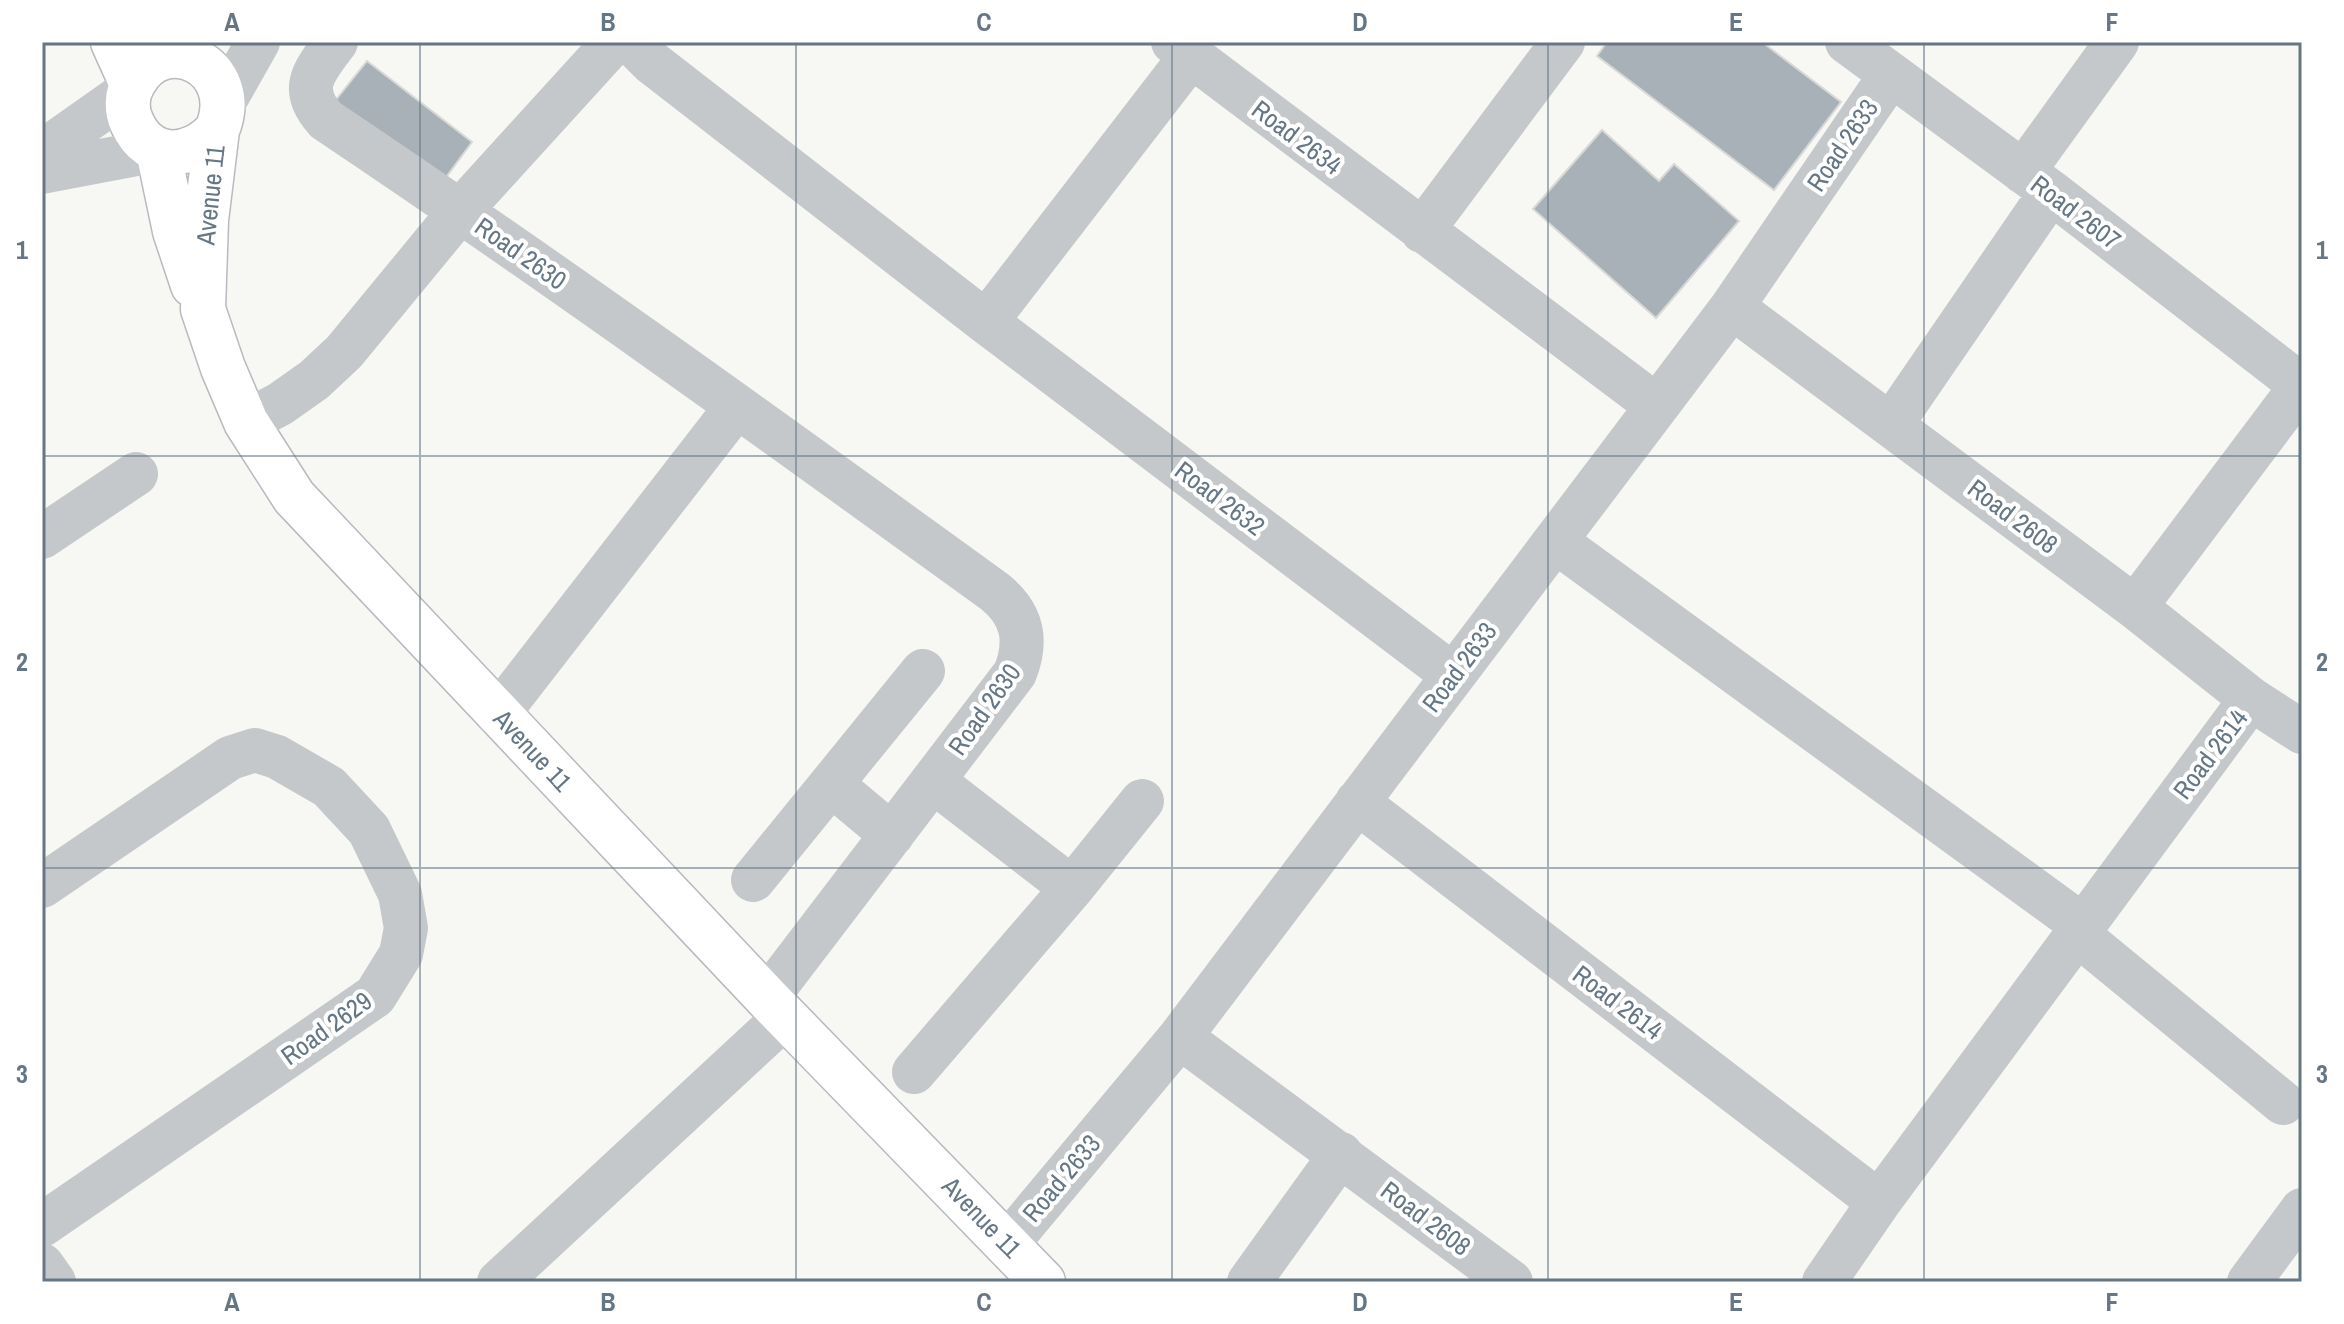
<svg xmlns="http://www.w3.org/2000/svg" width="2344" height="1324" font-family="'Archivo Narrow',sans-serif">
	<rect width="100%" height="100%" fill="#f7f7f3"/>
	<!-- building -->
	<path fill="#a8b1b7" stroke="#d8d8d6" stroke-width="2" d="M1607 42H1762L1841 102 1774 190 1597 56Z
		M367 61 472 142 438 188 331 106Z
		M1602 130 1659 181 1674 164 1739 221 1656 318 1533 209Z"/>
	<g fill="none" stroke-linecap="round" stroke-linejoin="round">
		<!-- major casing -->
		<g stroke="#b7bbbf" stroke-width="47">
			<path id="major" d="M113 42 132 84
				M217 130C192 159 150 163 132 123 126 110 126 95 134 82 164 27 244 66 217 130L206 220 203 309 223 368 246 422 294 497 767 998 1043 1282
				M158 150 175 231 193 285"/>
		</g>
		<!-- minor -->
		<path stroke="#c4c8cb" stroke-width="44" d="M336 42C315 70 297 88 326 120 553 272 774 432 995 592 1022 614 1028 640 1015 673L767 998
			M631 42 651 62 986 322 1453 675
			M1173 42 1657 406
			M1847 42 2051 192 2302 386
			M224 102 258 42
			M42 152 130 90
			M42 172 158 150
			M2023 172 2117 42
			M1422 231 1563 42
			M1732 307 2135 607 2251 699 2302 732
			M986 322 1191 56
			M246 422 280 404 314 380 344 352 461 210 614 42
			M1891 425 2051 192
			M42 537 136 474
			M1555 541 2082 925
			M2135 607 2302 385
			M498 714 737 406
			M933 781 1072 888
			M831 784 892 835
			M1357 802 1879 1202
			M753 880 923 671
			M42 886 230 758 255 750 277 757 329 787 369 830 400 894 406 928 401 954 375 996 42 1225
			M2076 933 2283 1103
			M1180 1037 1511 1282
			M914 1072 1072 888 1142 801
			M1008 1243 1180 1037 1732 307 1890 76
			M42 1265 54 1282
			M499 1282 785 1017
			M1249 1282 1341 1154
			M1824 1282 1879 1202 2251 699
			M2249 1282 2302 1210"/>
		<!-- major -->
		<use href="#major" stroke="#fff" stroke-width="44"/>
	</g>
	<!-- grid -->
	<path fill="none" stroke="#657685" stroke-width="2" stroke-opacity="0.55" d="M420 42V1282M796 42V1282M1172 42V1282M1548 42V1282M1924 42V1282M42 456H2302M42 868H2302"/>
	<g text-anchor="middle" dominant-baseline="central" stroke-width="8" stroke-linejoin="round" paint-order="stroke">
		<!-- street labels -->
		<g font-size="26" fill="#657685" stroke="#fff">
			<text transform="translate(1297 137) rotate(37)">Road 2634</text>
			<text transform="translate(1842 145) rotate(-56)">Road 2633</text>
			<text transform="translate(210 195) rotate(-84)">Avenue 11</text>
			<text transform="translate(2076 212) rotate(37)">Road 2607</text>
			<text transform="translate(521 253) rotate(35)">Road 2630</text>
			<text transform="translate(1220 498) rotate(37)">Road 2632</text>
			<text transform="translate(2013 516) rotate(37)">Road 2608</text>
			<text transform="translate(1459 667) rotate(-53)">Road 2633</text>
			<text transform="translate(984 709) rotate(-55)">Road 2630</text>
			<text transform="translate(533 750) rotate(47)">Avenue 11</text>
			<text transform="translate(2210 754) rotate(-53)">Road 2614</text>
			<text transform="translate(1618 1002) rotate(37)">Road 2614</text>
			<text transform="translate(326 1028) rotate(-36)">Road 2629</text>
			<text transform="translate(1061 1178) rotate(-50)">Road 2633</text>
			<text transform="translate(982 1217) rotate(46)">Avenue 11</text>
			<text transform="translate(1426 1218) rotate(37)">Road 2608</text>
		</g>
	</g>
	<!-- border -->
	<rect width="2344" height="1324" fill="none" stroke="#ffffff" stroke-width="88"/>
	<rect x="44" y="44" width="2256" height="1236" fill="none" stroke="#657685" stroke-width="3"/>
	<g font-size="26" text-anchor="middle" font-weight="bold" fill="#657685">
		<text x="232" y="31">A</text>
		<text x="608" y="31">B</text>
		<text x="984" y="31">C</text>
		<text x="1360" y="31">D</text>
		<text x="1736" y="31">E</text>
		<text x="2112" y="31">F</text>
		<text x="22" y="259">1</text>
		<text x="2322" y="259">1</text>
		<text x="22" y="671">2</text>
		<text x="2322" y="671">2</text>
		<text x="22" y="1083">3</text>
		<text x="2322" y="1083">3</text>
		<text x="232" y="1311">A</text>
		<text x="608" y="1311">B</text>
		<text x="984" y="1311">C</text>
		<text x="1360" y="1311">D</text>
		<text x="1736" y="1311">E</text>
		<text x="2112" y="1311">F</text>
	</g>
</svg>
